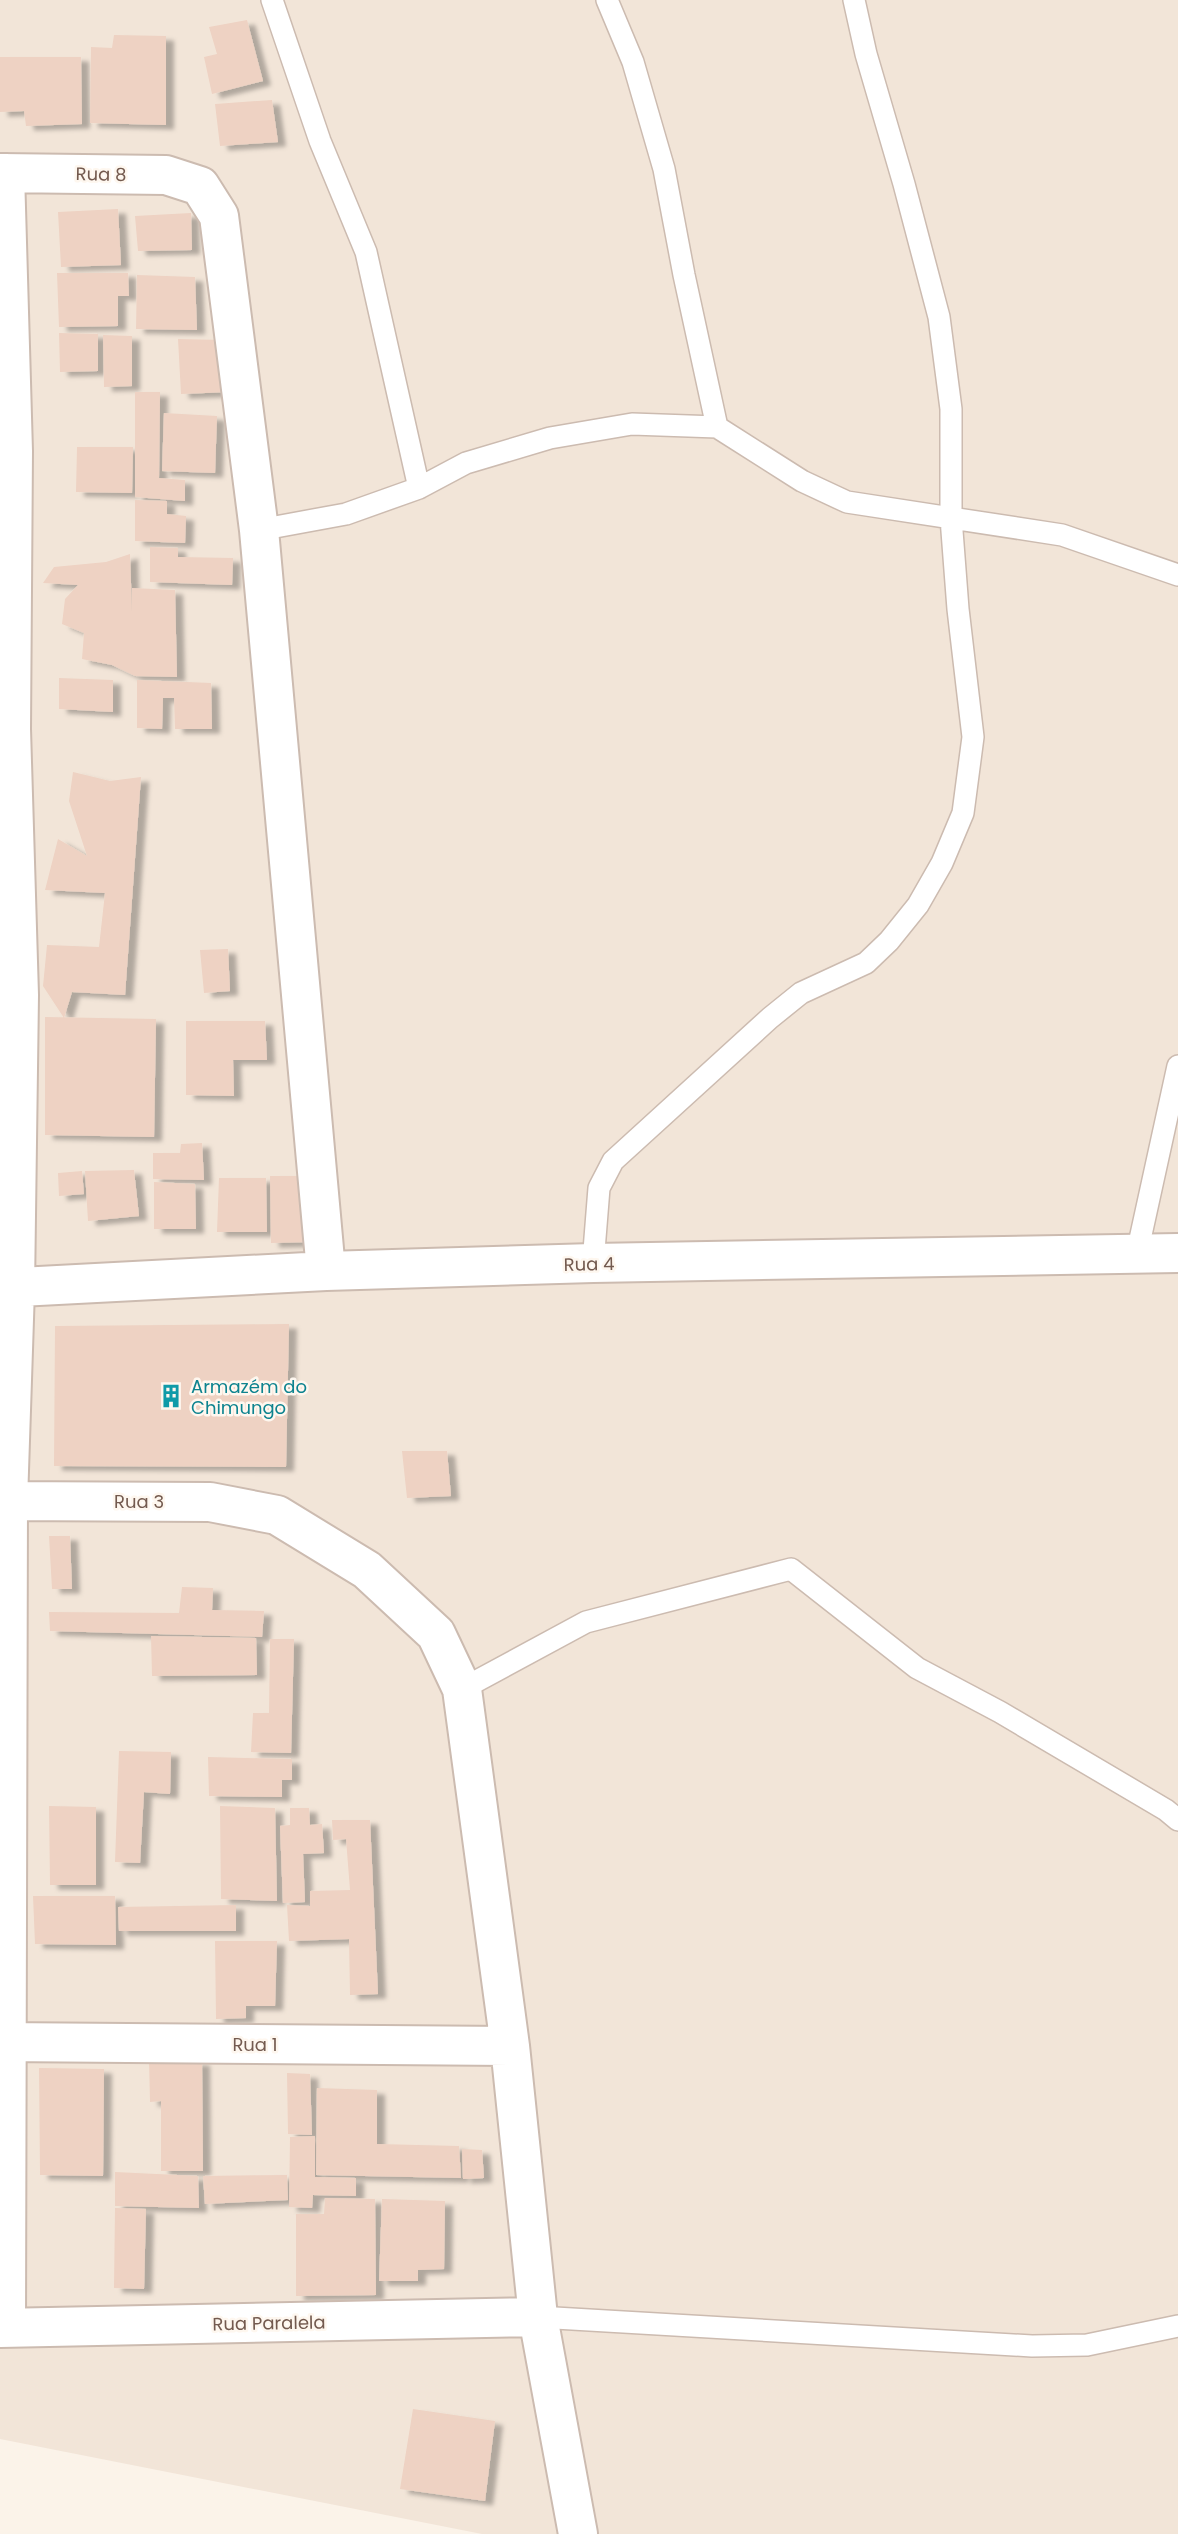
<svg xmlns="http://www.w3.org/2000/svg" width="1178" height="2534" font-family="Poppins,sans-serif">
	<defs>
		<filter id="shadow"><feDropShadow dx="8" dy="4.5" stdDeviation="2" flood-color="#0004"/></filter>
	</defs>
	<rect width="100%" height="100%" fill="#fbf3e9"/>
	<!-- residential -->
	<path fill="#f2e5d8" d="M0 0H1178V2534H482L0 2439Z"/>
	<!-- building -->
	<path fill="#eed2c3" filter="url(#shadow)" d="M247 20 263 81 212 94 204 57 217 54 209 27Z
		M114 35 166 36V125L90 123 91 47 112 48Z
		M0 57H81L82 124 26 126 24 111 0 112Z
		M272 100 278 142 220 146 215 104Z
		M118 209 121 265 61 267 58 212Z
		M191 213 192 250 138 251 135 216Z
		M57 273H128L129 296H118V326L59 327Z
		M137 275 195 277 197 330 136 329Z
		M59 333 98 334V371L60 372Z
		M103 335 132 336V386L104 387Z
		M178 339 224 340 229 392 181 394Z
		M135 392H160L159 478 185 480V501L135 497Z
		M164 413 217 416 215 473 162 471Z
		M77 447H133L132 493 76 492Z
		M135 500 167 501V514L186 516 185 543 135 541Z
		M150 547 178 548V557L233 558 232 585 150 582Z
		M130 554 132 612V588L175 590 177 677 135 676 112 665 82 659 84 633 62 624 65 599 78 585 43 583 54 567 106 562Z
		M59 678 113 680V712L59 709Z
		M137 680 211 683 212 729H175L174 698H163L162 729 137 728Z
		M73 772 110 781 141 777 125 995 72 992 64 1018 43 986 47 945 99 947 105 893 45 890 58 839 87 856 69 801Z
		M228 949 230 991 204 993 200 950Z
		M45 1017 156 1019 154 1137 45 1135Z
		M186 1021H265L267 1060H233L234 1096 186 1095Z
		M202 1143 204 1180 153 1179V1153H180L181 1144Z
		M134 1170 139 1216 88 1221 85 1171Z
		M82 1171 84 1194 59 1196 58 1173Z
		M270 1176H310L313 1242 271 1243Z
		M219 1178H266L267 1232H217Z
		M154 1182 195 1184 196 1229H154Z
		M289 1324 286 1467 54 1466 55 1326Z
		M402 1451H447L451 1496 407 1498Z
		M49 1536H70L72 1589H52Z
		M182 1587 213 1588 212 1610 264 1611 262 1637 50 1631 49 1612 179 1613Z
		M151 1636 256 1638 257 1675 152 1676Z
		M270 1639H294L291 1753 251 1752 253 1713H269Z
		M119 1751 171 1752 170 1794 144 1792 140 1863 115 1862Z
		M208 1757 292 1759V1780H282V1797L209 1796Z
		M49 1806 96 1807V1885H50Z
		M220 1806 275 1808 277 1901 221 1899Z
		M290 1808H309L310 1825 322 1824 324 1853 303 1854 305 1902 283 1903 280 1826 290 1825Z
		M332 1820H370L378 1994 350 1995 349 1939 289 1941 287 1905 310 1906V1891L350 1890 346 1839 333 1840Z
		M33 1896H115L116 1945 35 1944Z
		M236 1905V1931H119L118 1907Z
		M215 1941H277L275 2006H246V2018L216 2019Z
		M149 2060 202 2061 203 2171H161V2101L150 2102Z
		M39 2068 104 2069 103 2176 40 2175Z
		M287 2073 310 2074 312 2135 288 2134Z
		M317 2088 377 2090V2144L459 2146 461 2178 316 2175Z
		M315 2136V2177L356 2178V2196L313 2195 312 2208 289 2207 290 2137Z
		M462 2149 482 2150 484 2178 463 2179Z
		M115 2172 198 2176 199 2208 115 2206Z
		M287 2175 288 2200 205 2204 203 2176Z
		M325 2198 375 2199 376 2295 296 2296V2214H324Z
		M382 2199 445 2201 444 2269 418 2270V2281H379Z
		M115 2208 146 2209 144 2289 114 2288Z
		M413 2409 495 2421 485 2501 400 2489Z"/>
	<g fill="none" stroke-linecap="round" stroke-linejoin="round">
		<!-- service casing -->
		<g stroke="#ccbbb0" stroke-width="24">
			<path id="service" d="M272 0 320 141 366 252 419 488
				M607 0 633 62 664 169 684 275 717 427
				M259 530 346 514 419 488 466 463 550 438 632 424 717 427 802 481 847 502 1062 535 1178 575
				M1137 1253 1178 1066
				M593 1263 599 1188 613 1161 770 1018 801 993 866 963 889 941 918 905 942 863 963 813 973 737 958 609 951 518V409L939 317 904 184 866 54 854 0
				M462 1689 586 1622 791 1569 917 1668 1000 1712 1166 1810 1178 1820
				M538 2317 1032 2346 1087 2345 1178 2326"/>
		</g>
		<!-- minor casing -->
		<g stroke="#ccbbb0" stroke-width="42">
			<path id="minor" d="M0 173 166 175 200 186 219 216 259 530 326 1271
				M5 173 13 451 11 729 19 995 15 1289 8 1501 6 2328
				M0 1288 326 1271 593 1263 1178 1253
				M0 1501 210 1502 277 1515 367 1570 436 1634 462 1689 510 2046 538 2317 578 2534
				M0 2042 510 2046
				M0 2328 538 2317"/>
		</g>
		<!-- service -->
		<use href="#service" stroke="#fff" stroke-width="21"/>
		<!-- minor -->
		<use href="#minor" stroke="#fff" stroke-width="38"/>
	</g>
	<!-- icons -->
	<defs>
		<g id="building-bare" transform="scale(1.89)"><path d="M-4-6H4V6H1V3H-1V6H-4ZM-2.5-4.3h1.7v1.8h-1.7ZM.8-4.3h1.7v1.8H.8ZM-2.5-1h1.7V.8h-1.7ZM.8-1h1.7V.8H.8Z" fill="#0f9aa8" stroke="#fef7ef" stroke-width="2.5" paint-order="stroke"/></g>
	</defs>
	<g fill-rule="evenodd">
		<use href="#building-bare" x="171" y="1396"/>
	</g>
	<g text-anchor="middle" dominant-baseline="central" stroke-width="5" stroke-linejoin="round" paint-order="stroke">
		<!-- street labels -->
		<g font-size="18" fill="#735a4f" stroke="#fef7ef">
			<text transform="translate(101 174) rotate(1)">Rua 8</text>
			<text transform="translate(589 1264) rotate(-1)">Rua 4</text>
			<text x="139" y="1501">Rua 3</text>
			<text x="255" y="2044">Rua 1</text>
			<text transform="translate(269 2323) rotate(-1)">Rua Paralela</text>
		</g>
		<!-- culture labels -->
		<g font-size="18" fill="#0d838f" stroke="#fef7ef" text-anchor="start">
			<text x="191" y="1386">Armazém do<tspan x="191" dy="21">Chimungo</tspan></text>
		</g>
	</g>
</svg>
